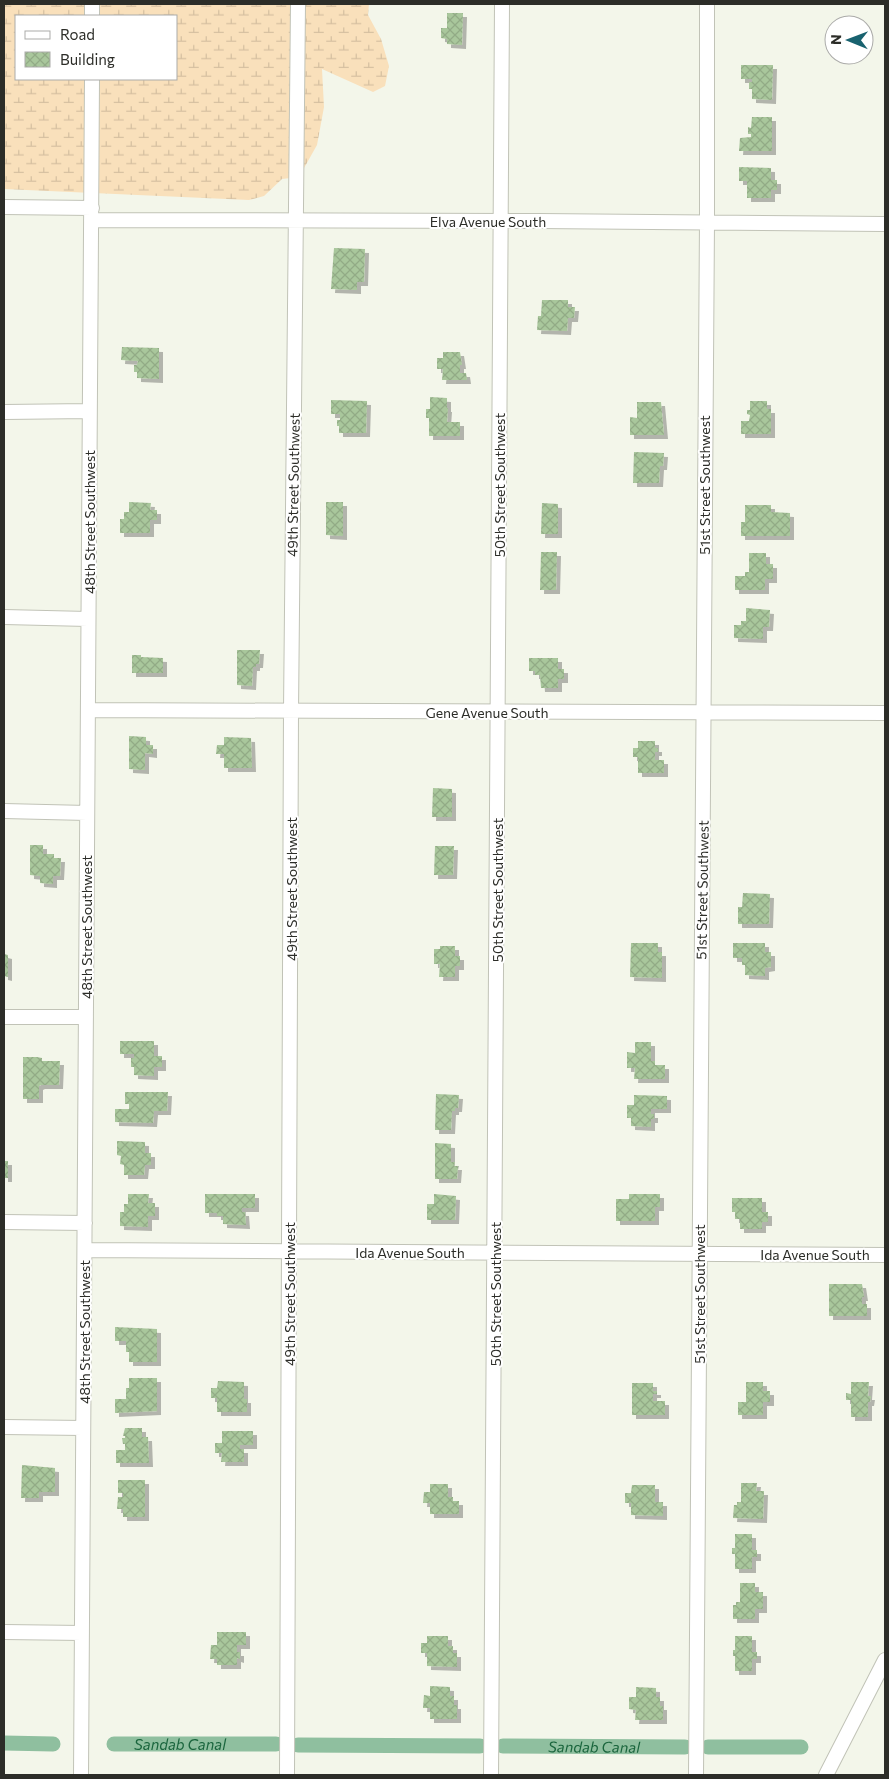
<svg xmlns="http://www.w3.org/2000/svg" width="889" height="1779" font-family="Commissioner,sans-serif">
	<defs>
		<pattern id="wetland-marsh" width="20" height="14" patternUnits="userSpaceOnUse" patternTransform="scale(1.25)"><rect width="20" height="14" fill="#f9e0bb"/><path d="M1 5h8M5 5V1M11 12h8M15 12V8" fill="none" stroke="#d6c0a1"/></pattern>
		<pattern id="building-cross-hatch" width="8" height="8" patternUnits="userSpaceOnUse" patternTransform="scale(1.25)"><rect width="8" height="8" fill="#a9c79c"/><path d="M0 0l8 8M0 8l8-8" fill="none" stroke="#92ab86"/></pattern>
		<filter id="shadow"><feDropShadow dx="4" dy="4" stdDeviation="0" flood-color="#0004"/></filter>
	</defs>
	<rect width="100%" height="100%" fill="#f3f6ea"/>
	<!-- wetland -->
	<path fill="url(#wetland-marsh)" fill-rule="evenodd" d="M4 4H369L368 15 381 39 389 66 385 86 373 92 322 69 324 107 317 145 299 177 282 179 264 196 249 200 4 189ZM16 16H176V79H16Z"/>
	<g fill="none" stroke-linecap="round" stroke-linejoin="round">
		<!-- canal -->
		<g stroke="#8fbf9f" stroke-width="15">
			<path d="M4 1743 53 1744"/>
			<path id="s1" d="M114 1744H276"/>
			<path d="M298 1745 480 1746"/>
			<path id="s2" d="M503 1746 685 1747"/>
			<path d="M708 1747H801"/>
		</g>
	</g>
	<!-- building -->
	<path fill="url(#building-cross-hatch)" filter="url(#shadow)" d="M447 13H463L462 45 447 44V39L441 38V28H447Z
		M741 65H773L772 100 752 99V89H749V82H752V79H741Z
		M752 117H772V151H739L740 138 751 137V134H748V127L751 128Z
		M739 167 771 168V180H777V190H771V198H747V181H739Z
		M334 248 365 249 364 282H357V290L331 289Z
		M542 300H568V307H575L574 318H568L567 331 537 330 538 316H541Z
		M122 347 159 348V379L137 378V372H134V365H137L138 361 121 360Z
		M443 352H460L462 365H460V373H466L467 380H442L443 369H437V358H443Z
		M430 397 447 398V408H448L447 422H460V436H429V418H426V409H430Z
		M331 400 367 401 366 433H339V426H337V420H340V414H331Z
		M750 401H767V409H771V434H741V421H749L750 415 747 414V410H750Z
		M637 402H661L664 435H630V417L637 418Z
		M634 452 664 453 663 466H660L659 483H633Z
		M129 502 151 503 150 510H157V520H150V533H120V519H124V512H129Z
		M326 502H343V536L326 535Z
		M542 503 558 504V534H541Z
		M745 505H771V512L790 513V536H741V522H745Z
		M541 552H557L556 590H540Z
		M749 553H766V564H773V579H765V590H735V576H745V572H749Z
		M746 608 770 610 769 627H763V639L734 638V625H741V621H746Z
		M237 650H260L259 664H256V667H253L252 686 237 685Z
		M132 655H141V657L163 658V673H132Z
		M529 658H558V669H564V679H558V688H541L540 675H535V671H529Z
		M129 736 146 737V745H153V754L145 753V770L129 769Z
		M224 737 251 738 252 768H224V754H216L217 745H224Z
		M638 741H655V748H658V752H655V760H664V773H638V757H633V748H638Z
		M433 788 452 789V817H432Z
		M30 845H43V854H54V858H61L60 876H53V884L40 883V876L30 875Z
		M435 846H454L453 875H434Z
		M743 893 770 894 769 924H738V907H742Z
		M631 943H658V952H662V978L630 977Z
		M733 943H765V952H771V967L765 968V976L745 975V965H742V958H733Z
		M440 946H455V956H460V966H455V977H439L440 964H434V949H440Z
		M4 954 8 955V977L4 976Z
		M120 1041H154V1056H162V1067H154V1076L134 1075V1067H131V1058H134V1054H120Z
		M635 1042H651V1061H655V1065H665V1079H634L635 1068H627V1052L635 1053Z
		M23 1057H37L42 1058V1061H60L59 1085H41L39 1086V1099H23Z
		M125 1092H168L167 1111H154L153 1123 115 1122V1109H129V1104H125Z
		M436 1094 459 1095 458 1108H455V1111H452L451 1130H435Z
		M634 1095 667 1096V1109H651V1114H654V1119H651V1127L631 1126V1118H627V1105H634Z
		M117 1141 145 1142V1153H151V1165H145L144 1175H124V1165L120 1164 121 1156 117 1155Z
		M435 1143 451 1144V1162H455L454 1166H458L457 1179H435Z
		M4 1161H8V1178H4Z
		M128 1194H149L148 1203H155V1216H148V1227L120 1226V1212H124V1204H128Z
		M205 1194H255V1208H242V1212H245L246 1225 223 1224V1216H217V1213H205Z
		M434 1194 456 1196 455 1220H427V1204H434Z
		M629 1194H660V1207H655V1221H616V1199H629Z
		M732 1198H762V1212H768V1222H762V1229H740V1219H735V1212H732Z
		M829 1284H862L864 1297H862V1304H867V1316H829Z
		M115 1327 157 1329V1362H129V1352H126V1341H115Z
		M129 1378H157V1411L115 1413V1399H126V1388H129Z
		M218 1381 244 1382V1399H247V1412H217V1398H211V1388H217Z
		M746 1382H763V1391H770V1402H763V1415H738V1402H746Z
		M851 1382H869L868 1396H871L870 1402H868V1417H851V1400H846V1393L851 1394Z
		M632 1383H653V1391H657V1394H653V1401H665V1415H632Z
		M125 1428H142V1437H148L149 1463H116V1450H125V1444H123L122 1438H125V1436H123Z
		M222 1431H253V1445H240V1449H244V1462H221L222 1453H215V1443H222Z
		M22 1465 55 1468V1492H39V1498H21Z
		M118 1480H145V1517H123V1509H117L118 1497H123V1493H118Z
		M741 1483H757L756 1491H764L763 1519 733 1518 734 1505H737V1502H741Z
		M430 1484H448V1497H453V1501H459V1514H430V1503H423L424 1492H430Z
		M632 1485H655V1502H663V1516L631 1515V1503H625V1493H631Z
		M735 1534H752V1550H757V1557H752V1569H735V1554H732V1548H735Z
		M740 1583H755V1592H763V1609H755V1619H733V1605H736V1602H740Z
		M217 1632H246V1645H237V1652H240V1659L237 1658V1665H217V1659H210L211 1645H217Z
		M427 1636H448V1646H453V1653H457V1667L427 1666V1653H421V1643H427Z
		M735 1636H752V1652H757V1659H752V1671H735V1656H733V1650H735Z
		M430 1686 450 1687V1696H454V1705H457V1719H430V1708H423L424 1695 430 1696Z
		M636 1687 656 1688V1697H660V1706H663V1720H635L636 1710 629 1709V1697H636Z"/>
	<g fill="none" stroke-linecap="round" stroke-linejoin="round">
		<!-- minor casing -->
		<g stroke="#c1c3b7" stroke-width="16">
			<path id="minor" d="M92 16V4
				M4 207 92 208
				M91 220 539 221 885 224
				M4 412 89 411
				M4 617 88 619
				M88 710 885 713
				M4 811 87 813
				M4 1017H86
				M4 1222 85 1223
				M85 1250 885 1255
				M4 1427 83 1428
				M4 1632 82 1633
				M81 1775 92 79
				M287 1775 291 711 298 4
				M491 1775 502 4
				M696 1775 707 222V4
				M826 1775 885 1660"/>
		</g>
		<!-- minor -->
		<use href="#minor" stroke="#fff" stroke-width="14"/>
	</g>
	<g text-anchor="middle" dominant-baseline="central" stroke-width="4" stroke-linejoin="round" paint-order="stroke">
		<!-- street labels -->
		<g font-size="14" fill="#2c2d28" stroke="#fff">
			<text x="488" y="221">Elva Avenue South</text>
			<text transform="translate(293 485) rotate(-89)">49th Street Southwest</text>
			<text transform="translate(499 485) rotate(-90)">50th Street Southwest</text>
			<text transform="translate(704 485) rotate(-90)">51st Street Southwest</text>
			<text transform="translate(89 522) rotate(-90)">48th Street Southwest</text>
			<text x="487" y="712">Gene Avenue South</text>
			<text transform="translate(291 889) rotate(-90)">49th Street Southwest</text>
			<text transform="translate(497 890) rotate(-90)">50th Street Southwest</text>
			<text transform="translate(702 890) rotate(-89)">51st Street Southwest</text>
			<text transform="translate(86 927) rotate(-90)">48th Street Southwest</text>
			<text x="410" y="1252">Ida Avenue South</text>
			<text x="815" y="1254">Ida Avenue South</text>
			<text transform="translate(289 1294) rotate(-90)">49th Street Southwest</text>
			<text transform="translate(495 1294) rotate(-90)">50th Street Southwest</text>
			<text transform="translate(699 1294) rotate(-90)">51st Street Southwest</text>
			<text transform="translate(84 1332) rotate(-90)">48th Street Southwest</text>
		</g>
		<!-- water labels -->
		<g font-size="15" font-style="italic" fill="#1a653d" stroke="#fff">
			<text stroke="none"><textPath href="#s1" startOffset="66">Sandab Canal</textPath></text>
			<text stroke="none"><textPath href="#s2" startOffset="91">Sandab Canal</textPath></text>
		</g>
	</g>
	<!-- border -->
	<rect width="889" height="1779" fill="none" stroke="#2c2d28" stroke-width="10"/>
	<!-- legend -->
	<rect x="15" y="15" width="162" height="65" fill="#ffffff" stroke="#ababa9"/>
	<rect x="25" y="31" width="25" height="8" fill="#ffffff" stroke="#ababa9"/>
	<text x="60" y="40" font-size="15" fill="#2c2d28">Road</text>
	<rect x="25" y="52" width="25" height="15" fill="url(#building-cross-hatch)" stroke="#ababa9"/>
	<text x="60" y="65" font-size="15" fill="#2c2d28">Building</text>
	<!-- north arrow -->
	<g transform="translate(849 40) rotate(271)"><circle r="24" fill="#ffffff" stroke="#ababa9"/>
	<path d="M0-4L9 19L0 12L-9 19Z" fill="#18626f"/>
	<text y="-8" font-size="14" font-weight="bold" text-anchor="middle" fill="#2c2d28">N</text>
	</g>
</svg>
